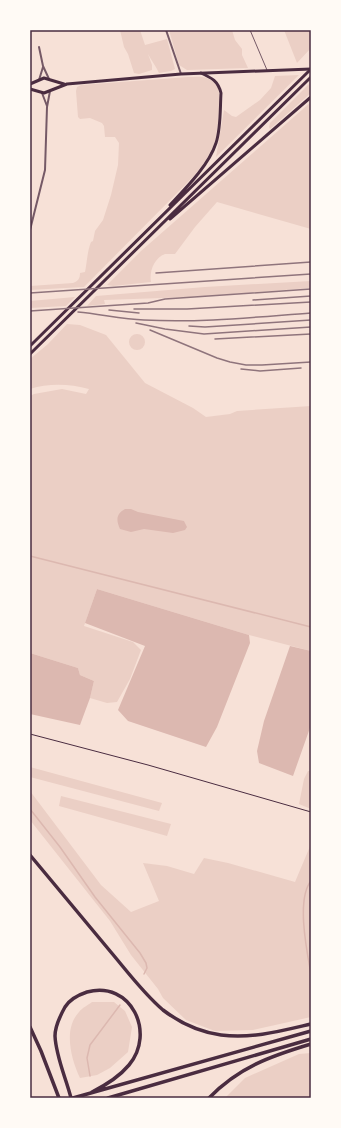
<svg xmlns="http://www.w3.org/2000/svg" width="341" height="1128" font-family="Helvetica,sans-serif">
	<rect width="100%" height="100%" fill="#f7e1d7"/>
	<!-- green -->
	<path fill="#ebcfc5" d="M120 30H140L145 45 167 39 175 69 171 71 159 73C156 66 151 60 148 54L152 65V70L139 74 134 73 128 54 124 47Z
		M169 30H232L235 40 242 49V55L248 68 187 70 179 65Z
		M284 30H311V48L297 63Z
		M299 75 216 157 224 110 232 116 236 117 260 100 271 88 275 76Z
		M188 77C196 77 205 75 212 81 216 84 219 89 219 94 220 106 218 136 213 146 207 161 197 173 186 184L84 287 30 290V286L73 283C78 281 80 279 80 273L85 272C87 263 87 252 91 242L93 241 95 231 103 220 111 195 118 165 119 143 115 137H105L104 126 102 123 90 118 80 119 78 117 76 91 77 87 81 85Z
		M311 82V93L270 129 269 127 270 123Z
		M311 102V229L217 202 195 227 175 254C172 254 168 254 165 254 154 258 149 272 151 282L113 286 107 285 141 251Z
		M311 281V288L192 297 104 300 105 304 87 306 96 296 205 287Z
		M75 297 66 306 30 308V301Z
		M67 324 80 325 106 335 145 383 193 408 206 417 230 414 237 411 311 406V651L249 635 97 589 84 626 133 642 141 650 130 679 117 702 107 703 90 698 94 681 80 675 78 668 30 653V396L34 394 62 389 86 394 89 389C70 384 49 383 30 389V359L48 344Z
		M129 342a8 8 0 1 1 16 0a8 8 0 1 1-16 0Z
		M30 767 162 803 159 811 30 777Z
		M308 771H311V809L299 804 304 779Z
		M30 791 101 885 131 912 159 901 143 863 167 866 194 874 204 858 228 863 295 882 311 844V1017L253 1030 215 1031 186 1020 163 998 158 989 131 955 110 921 30 820Z
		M61 796 171 824 167 836 59 806Z
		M92 1002H114L125 1011 132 1027 128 1052 110 1068 97 1075 80 1078C71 1059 63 1029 79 1012 82 1008 88 1005 92 1002Z
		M311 1053V1098H225L245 1078 299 1054Z"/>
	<!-- water -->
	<path fill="#dcb8b0" d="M125 509H131L138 512 184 521 187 527 185 530 173 533 144 529 131 532 120 529C116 520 116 514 125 509Z
		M97 589 249 635 250 643 217 727 206 747 128 721 118 710 145 646 85 623Z
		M290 646 311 651V725L293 776 259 763 257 751 264 721Z
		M30 653 78 668 80 675 94 681 90 698 80 725 30 714Z"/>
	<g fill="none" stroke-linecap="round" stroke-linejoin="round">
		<!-- stream -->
		<path stroke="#dcb8b0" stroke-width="1.5" d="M30 556 311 627
			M30 809 60 847 95 897 140 953 146 963 147 968 144 974
			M311 881C296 899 307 952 311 974
			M90 1076 87 1058 90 1045 120 1005"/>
		<!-- path -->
		<path stroke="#4a2c40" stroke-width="1" d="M30 734 148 765 311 812"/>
		<!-- service -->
		<path stroke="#755966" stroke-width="1" d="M250 30 267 70"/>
		<!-- minor -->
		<path stroke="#755966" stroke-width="2" d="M166 30 181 74
			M39 47 43 66 49 79
			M39 80 43 67
			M42 93 47 106
			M30 230 45 170 47 107 50 91"/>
		<!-- primary -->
		<path stroke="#4a2c40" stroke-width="3" d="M30 84 44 78 64 84
			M30 89 44 93 67 84 181 74 311 69"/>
		<!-- trunk -->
		<path stroke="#4a2c40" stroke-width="3" d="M170 205C186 188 209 165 216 143 221 128 220 109 221 93 218 81 212 78 201 73
			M170 219 311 97
			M30 346 311 69
			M30 354 311 77"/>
		<!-- motorway -->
		<path stroke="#4a2c40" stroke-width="3.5" d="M30 855C57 887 83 919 110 951 127 971 143 993 163 1010 180 1023 200 1032 221 1035 252 1039 281 1031 311 1024
			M30 1027 41 1051 59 1098
			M71 1098C66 1078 56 1057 55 1036 55 1026 60 1016 65 1007 70 999 78 995 87 992 131 980 156 1033 129 1065 119 1077 106 1085 92 1092
			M73 1098 311 1031
			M108 1098 311 1039
			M209 1098C239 1067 271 1056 311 1044"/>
		<!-- rail -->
		<path stroke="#8f747c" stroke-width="1.5" d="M156 273 311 262
			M30 293 311 274
			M253 300 311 296
			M134 309H187L311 302
			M109 310 139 313
			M30 311 148 303 165 299 311 289
			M78 312C100 314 122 319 144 320 200 323 256 317 311 313
			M136 323 165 329 204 334 311 327
			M189 326 205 327 311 320
			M150 330 217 358 230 362 246 365H262L311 362
			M215 339 311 334
			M241 369 260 371 301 368"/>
	</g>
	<!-- border -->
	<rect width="341" height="1128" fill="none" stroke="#fffaf5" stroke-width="62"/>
	<rect x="31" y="31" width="279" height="1066" fill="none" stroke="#4a2c40" stroke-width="1.5"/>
</svg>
